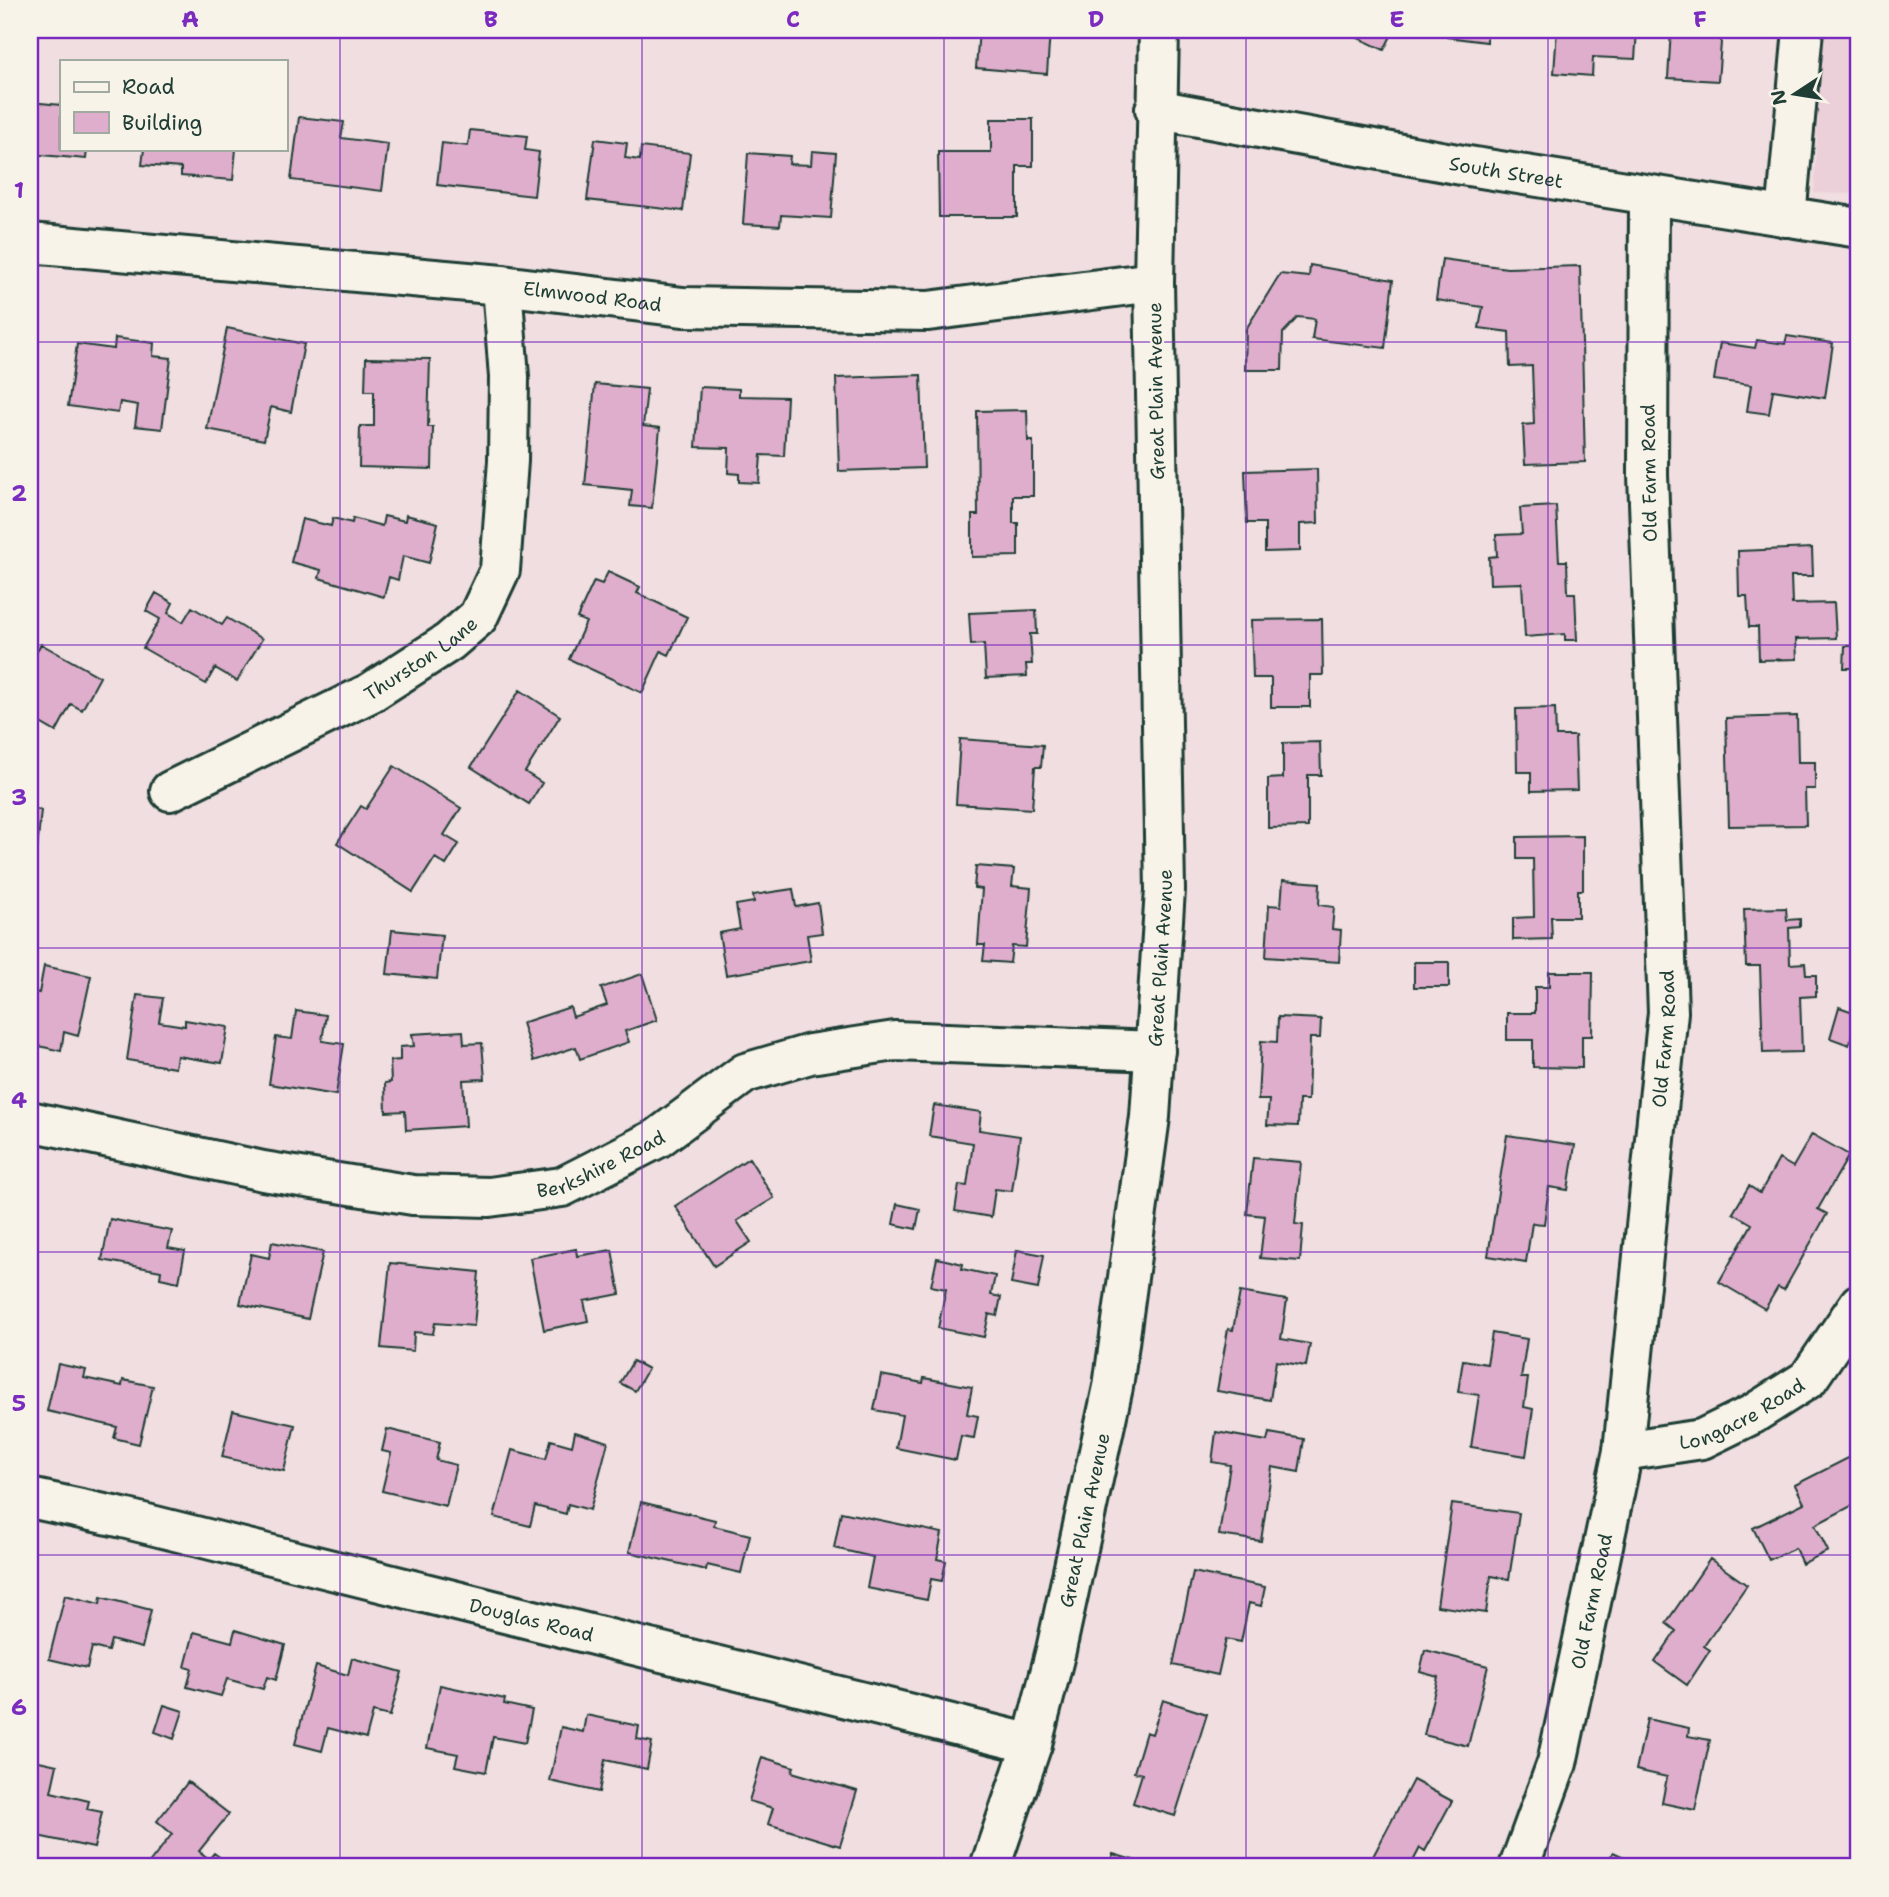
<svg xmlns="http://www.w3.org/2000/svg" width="1889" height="1897" font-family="'Shantell Sans',sans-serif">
	<rect width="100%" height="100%" fill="#f0dee0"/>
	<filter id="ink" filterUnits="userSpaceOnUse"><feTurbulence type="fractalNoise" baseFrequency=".0143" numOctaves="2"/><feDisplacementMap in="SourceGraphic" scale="14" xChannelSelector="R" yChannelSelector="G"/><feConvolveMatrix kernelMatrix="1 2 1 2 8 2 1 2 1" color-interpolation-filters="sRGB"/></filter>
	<g filter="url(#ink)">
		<!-- built -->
		<path fill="#ebd0da" d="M1822 30H1859V194L1814 193Z"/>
		<!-- building -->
		<path fill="#dfaecc" stroke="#1f3d34" stroke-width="2" d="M979 30H1050L1047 74 976 68Z
			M1341 30H1394L1384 50Z
			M1447 30H1522L1521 38 1487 34V42L1447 37Z
			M1557 30H1637L1635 59 1593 57 1592 76 1554 73Z
			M1671 30H1722L1718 81 1668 78Z
			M30 102 61 105V149H87L86 159 30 154Z
			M299 117 344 122 341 138 388 144 382 191 291 180Z
			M991 119H1033V166H1017V217H939L938 152H991Z
			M470 130 527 136 525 150 539 152 534 196 437 185 442 143 468 146Z
			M595 139 627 143 625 158 640 160 641 147 690 153 683 211 587 200Z
			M144 149H236L233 180 181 176V168L142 165Z
			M812 151 836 153 831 218 781 215 780 226 743 224 748 153 790 156 789 164 811 165Z
			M1442 259 1507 268 1580 266 1585 462 1525 464 1523 425 1534 424 1532 366 1510 367 1509 332 1479 328 1483 307 1436 300Z
			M1310 265 1393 280 1385 348 1312 339 1315 319 1298 317 1283 333 1282 370H1245L1246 329 1280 274 1309 277Z
			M227 328 304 344 291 412 271 407 264 440 207 429Z
			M1787 336 1833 343 1825 398 1773 390 1769 414 1747 411 1751 385 1714 380 1720 343 1755 348 1757 340 1785 344Z
			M115 338 154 343 153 356 171 358 162 429 135 426 138 405 120 402 118 413 68 406 77 344 114 349Z
			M366 358 430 359 428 427H433L432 469 359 467 360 426H374V391H365Z
			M921 375 924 468 839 471 836 378Z
			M595 384 647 389 643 426 660 428 652 508 630 506 632 490 585 485Z
			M700 387 739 389V396L787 397 784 456 761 455 759 483 739 482V474L728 473 729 448 696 447Z
			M1027 410 1028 441H1033V496H1013V523H1018V556L972 557V515H978L977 411Z
			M1317 469 1318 523 1300 524V551L1265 552V523H1247L1245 471Z
			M1556 506 1559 561H1567L1568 593H1575L1577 640H1565V634L1525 637 1522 583 1490 584 1489 557 1497 556 1496 535 1522 534 1520 508Z
			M406 515 438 523 429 563 403 556 398 580 389 577 384 597 319 578 321 570 291 562 302 519 331 526 333 518 352 523 353 518 382 526 384 516 405 521Z
			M1812 548 1813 576H1791L1792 604 1834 603 1836 638 1796 639 1797 659 1759 660 1758 627H1749L1747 596H1739L1738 551Z
			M608 572 640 587 637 593 687 617 669 655 661 651 642 693 569 659 586 622 577 618 594 581 602 584Z
			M156 593 173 603 168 613 183 622 192 607 222 625 227 618 262 639 237 681 215 668 206 684 143 648 160 619 146 611Z
			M1036 610 1037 634H1030L1032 664H1026L1027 676 986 678 984 644 971 645 969 613Z
			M1322 619 1323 675H1310V707H1271V678H1253L1251 620Z
			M41 644 100 677 82 710 71 704 56 732 30 717V662Z
			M1845 646H1859V668H1844Z
			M520 690 560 716 525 772 542 783 529 804 471 767Z
			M1555 708 1556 736H1575L1577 790 1531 791V772H1517L1516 709Z
			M1797 716 1798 762H1815V789H1805L1806 825 1729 826 1726 718Z
			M960 739 1043 745 1041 767H1035L1032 809 956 804Z
			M1320 742 1321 775H1308V827L1268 828V779L1283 778V743Z
			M394 766 461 808 444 835 459 844 446 865 435 858 413 892 337 843 361 806 366 809Z
			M30 809 41 810 37 850 30 849Z
			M1583 836V890H1578V917H1551L1552 939 1513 940V918L1534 917 1533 859H1517V837Z
			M976 866 1014 869 1012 886 1031 888 1026 947 1012 946 1010 963 983 961 985 945H978L982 889 974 888Z
			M1283 880 1320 883 1319 905 1334 907 1332 929 1341 930 1339 962 1266 957 1269 905 1281 906Z
			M793 889 796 907 818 903 822 933 807 935 811 961 726 975 719 933 740 929 736 905 754 902 753 895Z
			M1786 908 1787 920 1800 919V927L1789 928 1790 964 1805 963 1806 975H1816V996L1800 997 1802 1052 1763 1053 1760 966H1746L1744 909Z
			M392 930 442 935 437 979 387 974Z
			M1414 962H1449V987H1414Z
			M44 966 91 976 78 1036 64 1032 61 1051 30 1044V991L39 993Z
			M1549 972H1593L1592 1036H1582V1068L1533 1067V1040H1507V1013H1535V987H1549Z
			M642 974 657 1020 625 1031 629 1042 580 1059 576 1047 534 1061 522 1023 570 1007 573 1017 607 1005 601 988Z
			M137 995 163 998 159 1022 185 1026V1020L228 1027 222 1063 177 1056 175 1068 127 1060Z
			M1839 1007 1859 1014 1849 1045 1830 1038Z
			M296 1011 326 1015 322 1041 344 1044 336 1095 269 1084 276 1037 292 1039Z
			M1278 1017 1321 1019 1320 1038H1310L1308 1100H1299L1298 1126 1267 1125 1269 1100H1258L1261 1041 1277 1042Z
			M463 1031 464 1044 482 1043 485 1079 463 1080 466 1126 406 1130 405 1111 386 1112 385 1083 391 1082 390 1061 400 1060V1047L414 1046 412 1034Z
			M934 1105 981 1112 979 1130 1020 1136 1012 1191 995 1189 991 1217 955 1211 959 1185 967 1186 973 1143 929 1136Z
			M1812 1134 1849 1155 1818 1209 1827 1214 1784 1290 1778 1287 1765 1309 1719 1282 1752 1224 1733 1213 1749 1186 1760 1193 1779 1159 1793 1167Z
			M1507 1135 1575 1145 1568 1190 1549 1187 1544 1224 1532 1223 1526 1262 1488 1256Z
			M749 1158 774 1198 737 1221 751 1242 714 1266 675 1206Z
			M1253 1158 1301 1162 1295 1224 1303 1225 1300 1261 1260 1258 1265 1216 1247 1214Z
			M897 1204 920 1209 916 1229 893 1224Z
			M110 1219 172 1231 168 1248 185 1251 179 1282 160 1278 161 1271 102 1260Z
			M272 1242 323 1252 308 1319 240 1304 251 1254 269 1258Z
			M576 1249 577 1256 612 1250 620 1294 584 1301 588 1321 544 1330 530 1258Z
			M1017 1250 1044 1255 1038 1289 1011 1284Z
			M937 1258 963 1264 962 1269 995 1276 991 1295 1001 1297 997 1316 989 1314 984 1337 938 1328 946 1289 931 1286Z
			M390 1263 479 1272 474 1326 435 1323 433 1334 414 1332 413 1351 381 1348Z
			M1240 1292 1287 1300 1281 1339 1310 1344 1306 1366 1276 1361 1270 1400 1217 1391 1228 1329 1233 1330Z
			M1492 1333 1527 1339 1521 1378H1528L1524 1407 1533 1409 1526 1456 1471 1447 1479 1395 1458 1392 1463 1360 1487 1364Z
			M633 1361 648 1369 635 1391 620 1383Z
			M58 1364 86 1370 84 1378 122 1386 123 1380 153 1386 139 1444 114 1438 117 1427 47 1411Z
			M881 1375 923 1383 924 1378 972 1387 967 1414 978 1416 974 1438 961 1436 956 1460 896 1448 902 1415 874 1410Z
			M233 1411 295 1425 284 1471 222 1457Z
			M387 1429 440 1442 436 1460 456 1465 446 1506 382 1491 391 1453 382 1451Z
			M575 1432 608 1442 590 1510 568 1504 566 1514 535 1506 530 1526 494 1517 512 1450 546 1459 551 1440 572 1446Z
			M1216 1432 1267 1441 1269 1433 1304 1439 1299 1472 1272 1467 1261 1541 1219 1535 1230 1465 1212 1462Z
			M1852 1456 1859 1470V1502L1815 1525 1828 1551 1802 1564 1795 1548 1769 1560 1753 1528 1804 1503 1795 1485Z
			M641 1502 715 1520 714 1526 750 1535 741 1573 707 1565 706 1570 629 1552Z
			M1452 1504 1519 1513 1509 1579 1491 1576 1486 1613 1437 1606Z
			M841 1512 942 1533 937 1559 946 1561 942 1581 931 1579 927 1600 867 1588 873 1557 834 1548Z
			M1710 1559 1747 1585 1704 1646 1710 1650 1687 1685 1655 1662 1676 1631 1666 1623Z
			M1193 1572 1265 1587 1261 1606 1249 1603 1241 1642 1226 1639 1218 1675 1173 1665Z
			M65 1595 100 1604 101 1597 151 1610 142 1648 111 1640 108 1651 92 1647 87 1668 49 1659Z
			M235 1630 285 1645 276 1680 267 1677 263 1689 227 1679 221 1696 187 1687 192 1669 185 1667 194 1632 232 1642Z
			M1425 1650 1488 1666 1468 1746 1424 1735 1438 1677 1420 1672Z
			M352 1658 402 1672 390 1716 373 1712 366 1738 328 1728 322 1751 295 1744 316 1666 348 1675Z
			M440 1685 505 1699 504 1704 532 1710 525 1743 493 1737 486 1772 455 1766 458 1754 427 1748Z
			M1163 1700 1207 1714 1175 1816 1133 1803 1142 1774 1134 1772 1146 1732 1152 1734Z
			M164 1705 183 1711 174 1739 155 1732Z
			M586 1715 639 1726 637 1739 652 1742 647 1769 605 1760 599 1792 550 1781 561 1727 583 1732Z
			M1647 1719 1689 1728 1688 1736 1710 1740 1695 1810 1662 1803 1667 1777 1636 1770Z
			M762 1757 794 1767 792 1772 857 1791 840 1846 768 1824 773 1808 749 1801Z
			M30 1759 57 1765 51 1792 89 1801 87 1809 102 1812 94 1848 33 1835 37 1817 30 1815Z
			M1413 1780 1452 1801 1425 1851 1420 1848 1410 1867H1375L1369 1864Z
			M188 1782 229 1814 199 1851 209 1859 214 1853 229 1864 227 1867 148 1865 172 1834 157 1821Z
			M1613 1852 1646 1867H1605Z
			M1113 1854 1156 1867H1109Z"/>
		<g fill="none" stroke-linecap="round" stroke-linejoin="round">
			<!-- minor casing -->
			<g stroke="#1f3d34" stroke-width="44">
				<g id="minor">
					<path d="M1786 217 1803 30"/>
					<path id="s1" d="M30 243 502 285 683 307 928 311 1154 282"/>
					<path id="s2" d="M170 791 370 693 449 642 478 617 500 570 508 461 509 377 502 285"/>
					<path id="s3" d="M30 1121 263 1171 413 1195 489 1197 562 1187 658 1138 745 1073 810 1054 895 1041 1155 1051"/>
					<path id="s4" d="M1623 1451 1702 1439 1753 1414 1808 1379 1859 1304"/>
					<path id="s5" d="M30 1498 123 1518 1032 1744"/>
					<path id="s6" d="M1519 1867 1557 1763 1623 1451 1668 1012 1648 475 1649 196"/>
				</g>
			</g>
			<!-- tertiary casing -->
			<g stroke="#1f3d34" stroke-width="44">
				<g id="tertiary">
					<path id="s7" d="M1155 109 1462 165 1859 228"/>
				</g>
			</g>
			<!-- secondary casing -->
			<g stroke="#1f3d34" stroke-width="44">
				<g id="secondary">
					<path id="s8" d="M990 1867 1032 1744 1056 1650 1113 1387 1150 1117 1165 890 1154 282 1159 30"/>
				</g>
			</g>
			<!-- minor -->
			<use href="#minor" stroke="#f7f3e8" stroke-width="38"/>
			<!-- tertiary -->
			<use href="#tertiary" stroke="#f7f3e8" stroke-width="38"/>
			<!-- secondary -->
			<use href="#secondary" stroke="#f7f3e8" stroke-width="38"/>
		</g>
	</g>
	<!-- grid -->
	<path fill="none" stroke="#7b2cbf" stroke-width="2" stroke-opacity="0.55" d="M340 30V1867M642 30V1867M944 30V1867M1246 30V1867M1548 30V1867M30 342H1859M30 645H1859M30 948H1859M30 1252H1859M30 1555H1859"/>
	<g text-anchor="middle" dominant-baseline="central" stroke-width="5" stroke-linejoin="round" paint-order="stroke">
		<!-- street labels -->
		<g font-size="19" fill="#1f3d34" stroke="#f7f3e8">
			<text stroke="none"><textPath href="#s7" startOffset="357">South Street</textPath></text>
			<text stroke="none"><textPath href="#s1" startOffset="565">Elmwood Road</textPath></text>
			<text transform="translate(1156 391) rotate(-91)">Great Plain Avenue</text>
			<text transform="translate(1649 473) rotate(-91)">Old Farm Road</text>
			<text stroke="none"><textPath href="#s2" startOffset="284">Thurston Lane</textPath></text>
			<text stroke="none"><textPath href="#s8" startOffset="928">Great Plain Avenue</textPath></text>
			<text stroke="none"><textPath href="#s6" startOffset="844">Old Farm Road</textPath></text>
			<text stroke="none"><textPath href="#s3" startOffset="584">Berkshire Road</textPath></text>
			<text stroke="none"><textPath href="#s4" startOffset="126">Longacre Road</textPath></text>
			<text stroke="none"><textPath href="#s8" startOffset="360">Great Plain Avenue</textPath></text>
			<text stroke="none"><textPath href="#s6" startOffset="276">Old Farm Road</textPath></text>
			<text stroke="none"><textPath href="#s5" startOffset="516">Douglas Road</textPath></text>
		</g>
	</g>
	<!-- margin -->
	<rect width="1889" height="1897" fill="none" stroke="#f7f3e8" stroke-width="77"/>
	<!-- legend -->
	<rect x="60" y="60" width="228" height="91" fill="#f7f3e8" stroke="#a1aaa0" stroke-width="2"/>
	<rect x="74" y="82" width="35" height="10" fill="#f7f3e8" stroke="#a1aaa0" stroke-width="2"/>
	<text x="122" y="94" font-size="21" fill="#1f3d34">Road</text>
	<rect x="74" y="112" width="35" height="21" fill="#dfaecc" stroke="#a1aaa0" stroke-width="2"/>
	<text x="122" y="130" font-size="21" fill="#1f3d34">Building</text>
	<!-- north arrow -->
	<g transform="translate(1795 94) rotate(258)" stroke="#f7f3e8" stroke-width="5" paint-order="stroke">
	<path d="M0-5L12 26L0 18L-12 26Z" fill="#1f3d34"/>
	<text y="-10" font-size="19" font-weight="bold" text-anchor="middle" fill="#1f3d34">N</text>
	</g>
	<rect x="38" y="38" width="1812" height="1820" fill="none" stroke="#7b2cbf" stroke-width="2.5"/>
	<g font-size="23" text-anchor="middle" font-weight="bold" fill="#7b2cbf">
		<text x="190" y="27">A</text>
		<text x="491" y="27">B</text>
		<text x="793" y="27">C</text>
		<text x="1096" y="27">D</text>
		<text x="1397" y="27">E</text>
		<text x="1700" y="27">F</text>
		<text x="19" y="198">1</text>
		<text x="19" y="501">2</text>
		<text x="19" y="805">3</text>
		<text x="19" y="1108">4</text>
		<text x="19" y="1411">5</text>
		<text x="19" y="1715">6</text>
	</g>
</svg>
